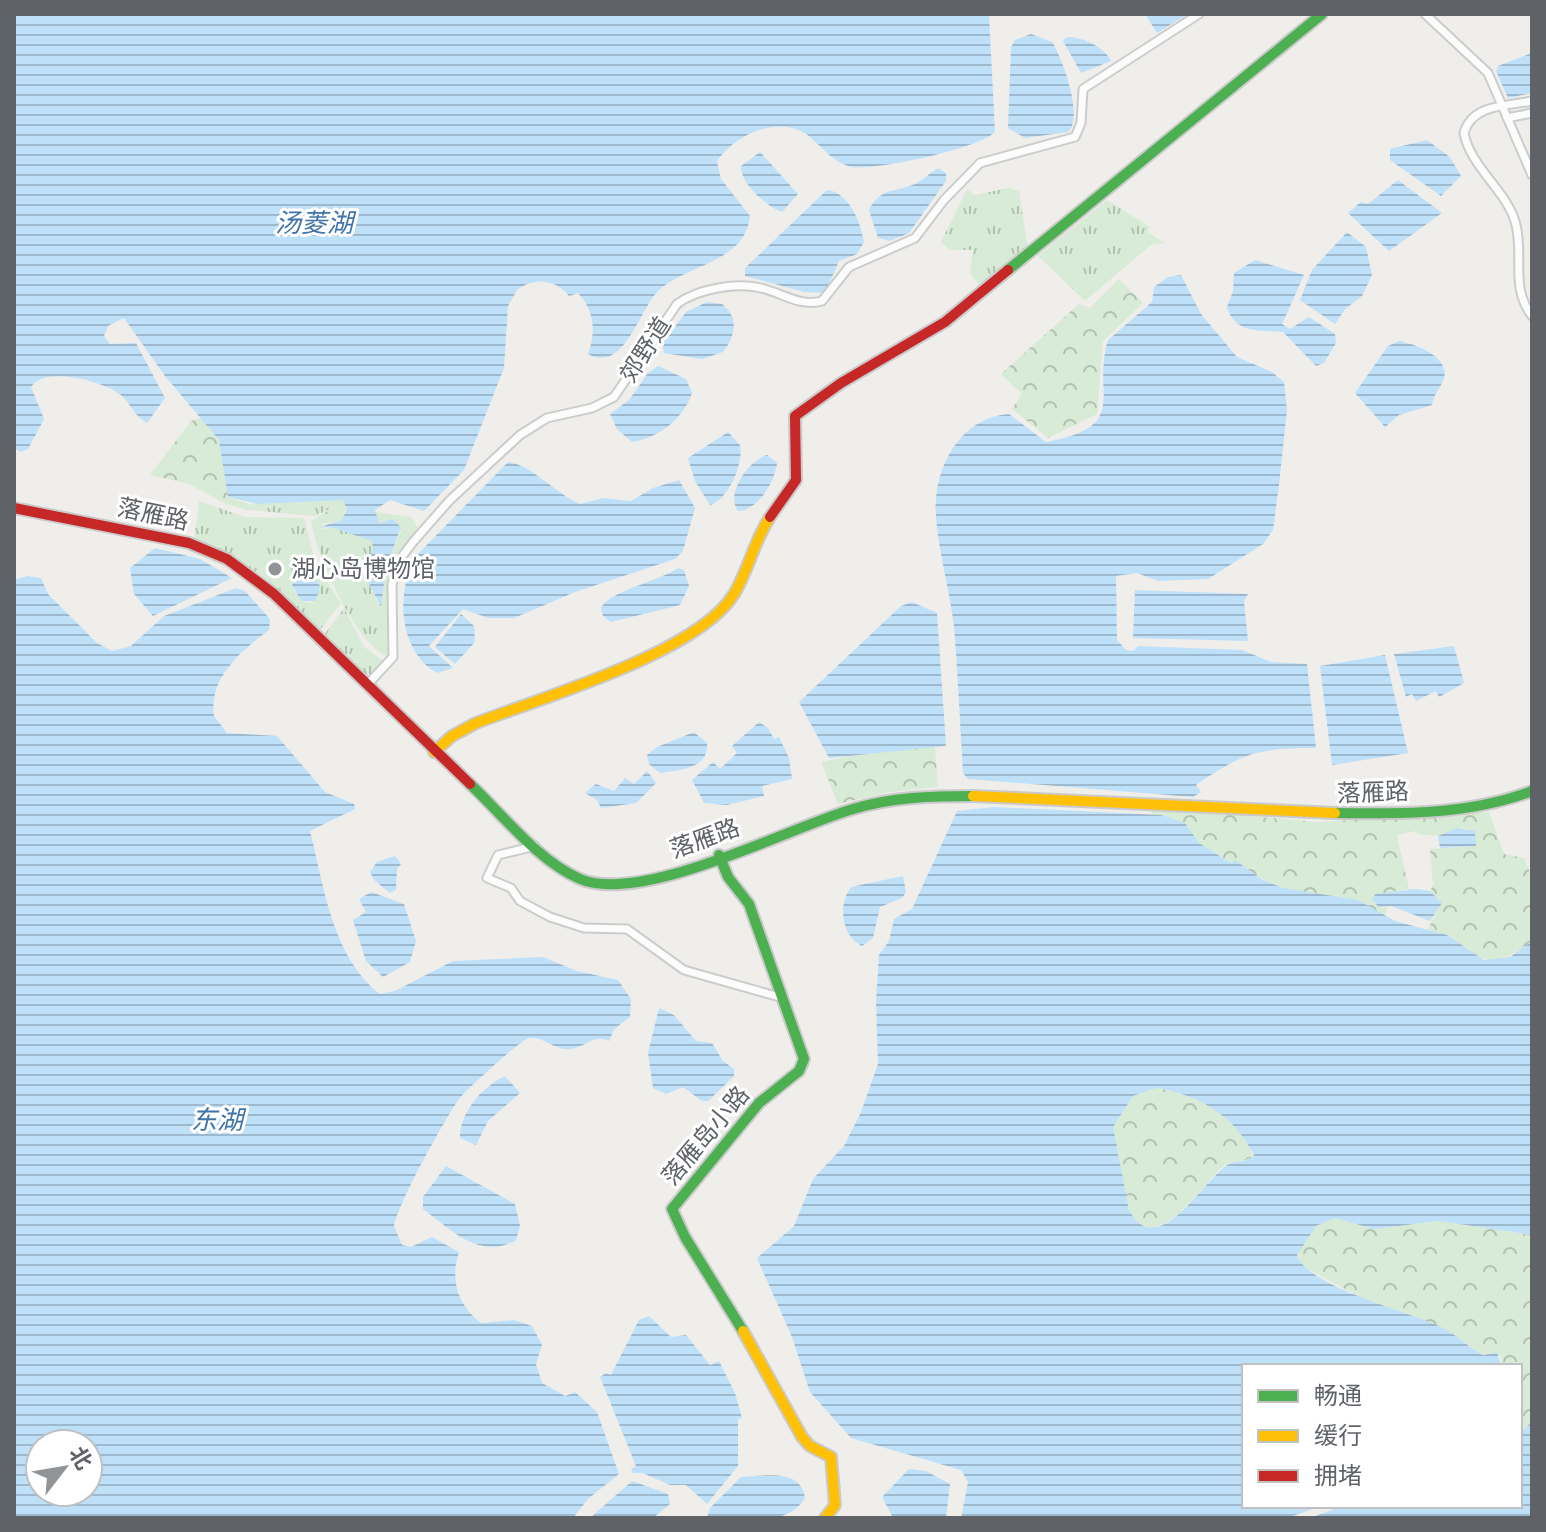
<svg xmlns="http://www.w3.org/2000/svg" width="1546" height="1532" font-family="'Source Sans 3','Noto Sans SC',sans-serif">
	<defs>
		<pattern id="grass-tufts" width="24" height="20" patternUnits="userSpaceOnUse" patternTransform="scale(2)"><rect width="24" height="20" fill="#d8ebd6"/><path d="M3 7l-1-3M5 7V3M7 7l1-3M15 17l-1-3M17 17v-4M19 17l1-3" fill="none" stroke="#b2c2b1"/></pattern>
		<pattern id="forest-crowns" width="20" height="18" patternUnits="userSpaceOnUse" patternTransform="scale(2)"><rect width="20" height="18" fill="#d8ebd6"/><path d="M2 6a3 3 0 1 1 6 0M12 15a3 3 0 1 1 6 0" fill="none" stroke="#b2c2b1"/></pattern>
		<pattern id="water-rules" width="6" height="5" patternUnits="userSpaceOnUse" patternTransform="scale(2)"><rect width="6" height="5" fill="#bfe0f9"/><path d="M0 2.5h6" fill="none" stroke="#9eb9cd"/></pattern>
	</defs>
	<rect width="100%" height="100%" fill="#efeeea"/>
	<!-- grass -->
	<path fill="url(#grass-tufts)" fill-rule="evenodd" d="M1009 188 1019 191 1028 249 981 288 970 273 973 250H950L941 242 967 189 974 195Z
		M1107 200 1150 227 1147 232 1165 243 1152 244 1085 301 1038 256Z
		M342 499 347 507 342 520 322 524 323 529 334 528 372 541 373 548 364 574 380 607 386 568 401 530 392 519 379 523 375 512 411 517 420 531 390 581V652L387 656C357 646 315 553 311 521L340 504 315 516 248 510 249 504Z
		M199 501 245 517 304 518 316 565 341 603 320 630 260 574 194 539ZM303 565 309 566 320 588 312 603 301 601 293 589Z
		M344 608 364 647 386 663 374 674H364L324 635Z"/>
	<!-- forest -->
	<path fill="url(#forest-crowns)" d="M1119 279 1143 303 1103 341 1097 414 1048 438 1012 409 1022 394 1001 374 1079 304 1090 308Z
		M201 418 221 443 228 497 249 504 248 510 228 505 189 484 150 475 191 421Z
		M935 747 938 787 890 792 838 804 821 762 874 751Z
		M1152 807 1317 822 1489 812 1504 854 1524 858 1532 877V941C1477 984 1478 943 1427 931L1441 903 1430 891 1433 885 1430 849 1476 846 1464 828 1438 836 1417 834 1416 831 1397 835 1409 889 1373 895 1383 908 1388 907 1384 916C1347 893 1324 900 1285 889 1266 883 1251 872 1235 860L1231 863 1199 843 1185 823 1151 814Z
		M1157 1088C1193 1094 1244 1117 1253 1157 1244 1162 1233 1160 1224 1166 1202 1182 1156 1262 1129 1210L1113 1127 1133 1096Z
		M1335 1218 1374 1229 1439 1221 1532 1235V1422L1520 1433V1366H1502L1501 1356 1483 1355 1445 1329 1369 1302 1302 1266 1297 1255C1303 1236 1316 1223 1335 1218Z"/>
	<!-- water -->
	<path fill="url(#water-rules)" fill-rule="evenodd" d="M14 14H989L995 132C980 148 870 173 848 166 832 161 821 146 809 136 779 114 736 134 717 161L721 179 750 216C745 263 687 264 658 291 639 310 624 374 588 354 596 333 595 311 578 293L569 296C555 279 535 277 517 290L508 306 504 368 464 470 424 511 390 500 375 510 379 523 392 519 401 527 386 568 381 607 364 574 373 548 372 541 334 528 320 527 342 520 347 509 343 500 258 504 228 497 219 440 165 376 124 318 108 326 104 336 110 344 136 343 165 398 147 423C135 417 131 404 121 395 104 381 44 365 31 387L44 419 28 449 21 452 14 448Z
		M1145 14H1188L1157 33Z
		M1031 34 1052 42C1063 59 1084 118 1068 132L1025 138 1008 128 1011 47 1015 40Z
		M1067 37C1081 36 1106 48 1111 61L1081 73 1063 41Z
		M1532 53V93L1508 98 1496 71 1498 66Z
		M1427 140 1450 157 1461 176 1441 196 1390 160V149Z
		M760 152 798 194 782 212C767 207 740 183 741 166Z
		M938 168 946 173V181L909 233 890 241 878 238 869 210C879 188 896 192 915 184 923 180 930 173 938 168Z
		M1398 180 1442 213 1389 251 1348 213 1361 202 1368 204Z
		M827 190C849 192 861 223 864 242L857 254 839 261 825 293 804 292 745 276V268Z
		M1347 232 1366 247 1372 275 1362 296 1345 309 1335 324 1300 300 1312 270Z
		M1255 260 1304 275 1282 324 1290 329 1309 317 1335 334 1336 343 1324 363 1316 366 1283 332C1259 330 1235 334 1227 307L1233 291 1234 273Z
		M1181 275 1201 314 1237 357 1272 372 1284 382 1287 410 1279 485 1273 530 1263 544 1208 579 1158 581 1137 573 1116 576 1117 640 1126 650 1133 651 1138 646 1242 650 1271 662 1307 664 1316 748C1259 748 1244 752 1196 785L1201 792 1193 797 968 779 963 773C960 724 958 675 954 626 950 590 933 531 936 498 940 456 966 417 1009 414L1046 442C1132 426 1091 396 1108 340L1152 302 1154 287 1168 277Z
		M707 302 722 304C740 318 735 336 723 352L702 359 664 353 662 344 686 312Z
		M1399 341C1416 344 1453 358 1443 381 1439 390 1433 396 1432 405L1399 415 1385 427 1355 393 1388 346Z
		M658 366 686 379 692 393C683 419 659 438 632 442L617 429 610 414 629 400 648 373Z
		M728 432 740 445C744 464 728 500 710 505L695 481 688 458Z
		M767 455 777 463C775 481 758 511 738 511 725 494 749 460 767 455Z
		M508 462C530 464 558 495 580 504L603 498 631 501 653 488 679 480 695 508 683 551 675 559 575 592 514 618H488L463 609 429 646 453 668 437 673C398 651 395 591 417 555Z
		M155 548 200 559 232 578 153 616 134 594 130 568Z
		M306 564 320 586 316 601H301L292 585Z
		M678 568 684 570 689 586 680 605 611 622 603 616 601 608C609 591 660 581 678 568Z
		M28 576 41 578 48 594 97 643 112 651 131 646 164 616 236 588 245 591 270 619 269 630C242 650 208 678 214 716L227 733 277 736 325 792 354 804 355 809 310 831C324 886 332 957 380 994L395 991 453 961 543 957 577 971 618 980 631 999 630 1017 614 1029 609 1041C591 1034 587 1047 570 1049 555 1051 543 1036 529 1038 519 1041 464 1092 458 1100 442 1125 400 1199 394 1226L402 1245 411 1247 432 1237 459 1252C450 1279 457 1305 481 1323L514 1320 532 1326 542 1345 536 1364 542 1383 565 1396 575 1392 597 1412 619 1474 588 1499 573 1518H14V580ZM40 1444H88V1492H40Z
		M1135 590 1248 594 1244 601 1248 641 1133 638Z
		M912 602 937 613 946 746 829 758 799 702 901 606Z
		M461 614 474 626 475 642 455 664 435 647Z
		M1454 646 1464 683 1439 697 1436 691 1416 701 1412 694 1406 697 1394 654Z
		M1385 655 1408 753 1332 765 1320 666Z
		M759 722 768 728 774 739 779 737 789 758 792 779 762 786 764 796 727 805 704 803 692 780 713 762 720 769 737 753 732 746Z
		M694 732 707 743C709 769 679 770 660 773L649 764 647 755 657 747Z
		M647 771 656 783 636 803 601 808 597 800 585 793 596 784 614 791 625 778 634 784Z
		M994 807 1161 815 1185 823 1199 843 1231 863 1235 860 1263 880 1283 888 1358 900 1395 921 1447 935 1484 960 1510 957 1532 941V1235L1439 1221 1374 1229 1335 1218 1316 1226 1297 1255C1306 1286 1412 1313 1441 1327 1456 1334 1468 1347 1483 1355L1497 1353 1502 1366H1244V1506H1320L1288 1518H961L968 1482 961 1470 851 1438 810 1392 792 1337 757 1258 794 1226 813 1179 844 1146 861 1112 878 1064 876 1001 879 955 889 941 894 919 912 909 957 811ZM1157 1088C1199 1095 1235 1116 1254 1155 1247 1164 1235 1159 1226 1166 1203 1181 1157 1263 1129 1210L1113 1127 1133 1096Z
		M1457 828 1475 831 1476 846 1440 848 1438 836Z
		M395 856 401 864 397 869 396 890 390 893 374 880 370 872 377 862Z
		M903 876 906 892 902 898 880 907 873 938 862 946C842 936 837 906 851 887Z
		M1416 889 1430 891 1442 903 1430 921 1391 906 1379 907 1372 900 1375 894Z
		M371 892 404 904 416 941 410 962 383 977 366 961 353 920 366 912 359 899Z
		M659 1008 674 1015 696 1041 712 1043 723 1061 734 1069V1076L708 1101H702L683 1087 666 1094 653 1088 648 1053Z
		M505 1076 520 1093 488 1121 476 1145 460 1138C460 1112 482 1087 505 1076Z
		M446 1166 515 1204 520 1226 516 1240C480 1261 450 1229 423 1209V1197Z
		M649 1316 671 1337 686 1335 710 1365 719 1361 735 1393 742 1418 738 1419V1466L707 1504 686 1485H670L643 1473H633L631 1469 636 1466 600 1377 606 1373 611 1375 639 1320Z
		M1532 1422V1518H1310L1342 1506H1520V1433Z
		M909 1469 926 1471 950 1484 946 1518H893L882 1497Z
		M741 1477C765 1476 801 1468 805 1498 786 1529 739 1518 707 1518L710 1508Z
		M632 1481 668 1494 670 1504 653 1518H590Z"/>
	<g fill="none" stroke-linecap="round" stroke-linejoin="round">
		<!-- street casing -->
		<g stroke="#cbcccc" stroke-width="11">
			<path id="street" d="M1425 14 1488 73 1532 175
				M1532 101C1507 106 1472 104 1464 133 1470 167 1509 193 1516 225 1524 258 1510 287 1532 316
				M1507 118 1532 113
				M367 685 393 657 392 584 401 558 413 542 449 501 520 435 547 418 592 408 614 397 677 304C697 289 736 282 761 288 783 293 799 307 822 301L849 267 915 238 944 200 980 163 1075 137 1081 123 1083 89 1199 14
				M535 846 498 855 487 878 511 888 520 901 550 917 584 928 627 929 684 970 783 998"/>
		</g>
		<!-- fast casing -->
		<g stroke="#cacacb" stroke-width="14">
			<path id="fast" d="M1008 270 1322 14
				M470 784C503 815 538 861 580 879 642 905 788 828 853 809 892 797 933 796 973 796
				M1335 813C1401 814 1469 815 1532 791
				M719 855 728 877 749 904 804 1059 799 1071 759 1103 672 1209 685 1237 743 1331"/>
		</g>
		<!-- slow casing -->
		<g stroke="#cacacb" stroke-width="14">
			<path id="slow" d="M434 752 452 736 476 723C543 697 698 653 734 594 749 569 754 541 770 517
				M973 796 1335 813
				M743 1331 802 1437 810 1446 831 1457 835 1505 825 1518"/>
		</g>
		<!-- jam casing -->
		<g stroke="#cacacb" stroke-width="14">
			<path id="jam" d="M14 508 189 543 227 559 274 594 470 784
				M770 517 796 480 795 416 841 383 945 322 1008 270"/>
		</g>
		<!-- street -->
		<use href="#street" stroke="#fdfcfc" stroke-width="7"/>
		<!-- fast -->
		<use href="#fast" stroke="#4caf50" stroke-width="10"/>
		<!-- slow -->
		<use href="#slow" stroke="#ffc107" stroke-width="10"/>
		<!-- jam -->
		<use href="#jam" stroke="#c62828" stroke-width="10"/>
	</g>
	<!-- markers -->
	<circle fill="#919496" stroke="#fff" stroke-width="3" cx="275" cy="569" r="8"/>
	<g text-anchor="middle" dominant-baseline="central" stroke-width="6" stroke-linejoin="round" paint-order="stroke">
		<!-- street labels -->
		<g font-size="24" fill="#5f6368" stroke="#fff">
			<text transform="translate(646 350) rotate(-57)">郊野道</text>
			<text transform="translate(153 515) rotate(12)">落雁路</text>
			<text transform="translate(1373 793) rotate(-2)">落雁路</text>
			<text transform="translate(705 839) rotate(-20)">落雁路</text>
			<text transform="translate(706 1136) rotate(-50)">落雁岛小路</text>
		</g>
		<!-- poi labels -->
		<g font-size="24" fill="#5f6368" stroke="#fff" text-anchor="start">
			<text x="291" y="569">湖心岛博物馆</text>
		</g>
		<!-- water labels -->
		<g font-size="26" font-style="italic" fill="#4174aa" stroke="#fff">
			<text x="314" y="223">汤菱湖</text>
			<text x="217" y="1120">东湖</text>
		</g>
	</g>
	<!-- border -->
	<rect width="1546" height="1532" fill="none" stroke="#5f6368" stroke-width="32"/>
	<!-- legend -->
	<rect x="1242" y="1364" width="280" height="144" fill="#ffffff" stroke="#bfc1c3" stroke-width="2"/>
	<rect x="1258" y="1390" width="40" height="12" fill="#4caf50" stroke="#bfc1c3" stroke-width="2"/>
	<text x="1314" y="1404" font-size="24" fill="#5f6368">畅通</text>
	<rect x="1258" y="1430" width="40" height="12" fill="#ffc107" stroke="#bfc1c3" stroke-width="2"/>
	<text x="1314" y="1444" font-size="24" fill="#5f6368">缓行</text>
	<rect x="1258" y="1470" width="40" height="12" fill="#c62828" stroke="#bfc1c3" stroke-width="2"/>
	<text x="1314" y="1484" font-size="24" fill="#5f6368">拥堵</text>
	<!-- north arrow -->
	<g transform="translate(64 1468) rotate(59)"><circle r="38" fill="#ffffff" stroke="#bfc1c3" stroke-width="2"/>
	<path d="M0-6L14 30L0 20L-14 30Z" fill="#919496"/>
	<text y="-12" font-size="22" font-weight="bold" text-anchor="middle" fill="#5f6368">北</text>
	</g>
</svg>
